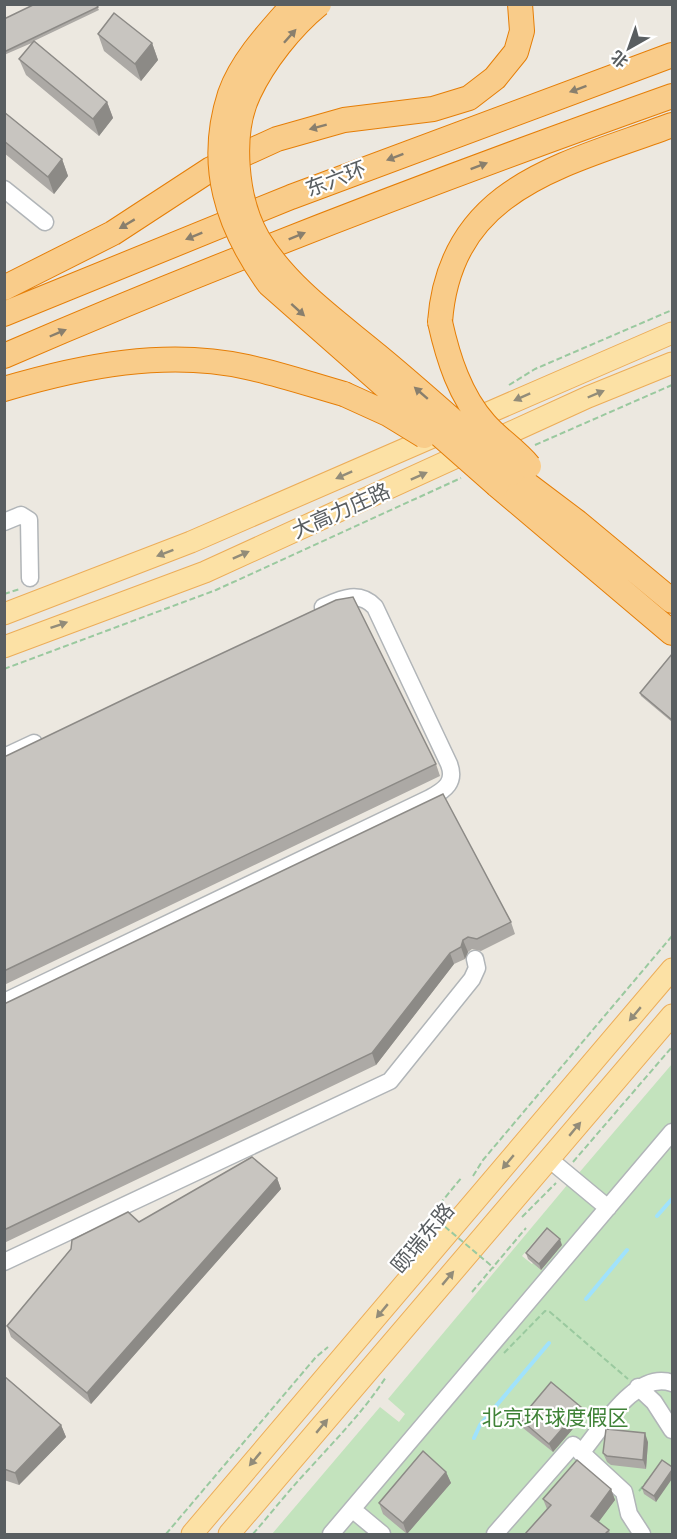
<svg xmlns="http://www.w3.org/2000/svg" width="677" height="1539" font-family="Signika,'Noto Sans SC',sans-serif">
	<rect width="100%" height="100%" fill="#ece8e0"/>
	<!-- green -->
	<path fill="#c3e3bd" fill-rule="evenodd" d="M672 1064V1534H272L380 1407 399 1422 405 1414 388 1399 568 1184 586 1201 597 1188 578 1174ZM546 1228 556 1237 532 1264 522 1256Z"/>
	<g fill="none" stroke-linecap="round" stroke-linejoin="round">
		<!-- stream -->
		<path stroke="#a0e2fc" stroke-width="4" d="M657 1216 672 1199
			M586 1299 627 1250
			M474 1438 480 1425 549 1343"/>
		<!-- minor casing -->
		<g stroke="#b1b5b8" stroke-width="19">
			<path id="minor" d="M4 189 45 222
				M4 522 21 515 29 520 30 578
				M4 757 34 743
				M4 1002 430 798C445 790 456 782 449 764L375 607C359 590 341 599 323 607
				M549 1159 608 1208
				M4 1262 390 1081 472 979 477 968 475 959
				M638 1387 654 1402 672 1430
				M581 1453C602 1428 636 1370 672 1383
				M352 1509 382 1534
				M331 1534 672 1132
				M495 1534 573 1445 624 1492 629 1514 642 1534"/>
		</g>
		<!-- major casing -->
		<g stroke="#ecad59" stroke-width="23">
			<path id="major" d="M4 614 191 542 672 333
				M4 647 205 572 588 397 672 363
				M192 1534 672 969
				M229 1534 672 1015"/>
		</g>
		<!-- highway casing -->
		<g stroke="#e57e07" stroke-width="26">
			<path id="highway" d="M4 288 113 233 211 169 277 139 344 120 433 109 469 98 495 78 516 52 522 31 520 4
				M4 314 291 197 672 55
				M440 322C450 186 565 165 672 125
				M4 356C224 261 447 176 672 96
				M4 389C82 366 166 349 247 367 280 374 312 385 344 394
				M512 473 577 522 672 601
				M497 485 672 633"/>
		</g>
		<!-- path -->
		<path stroke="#9ac99f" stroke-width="2" stroke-dasharray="6 3" stroke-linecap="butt" d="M509 385 535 369 672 310
			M535 445 672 385
			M4 594 20 589
			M4 669 216 590 461 478
			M573 1162 672 1047
			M473 1176 483 1160 672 936
			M522 1217 556 1183
			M411 1239 462 1177
			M472 1292 526 1228
			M504 1353 545 1311 550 1312 628 1379
			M639 1491 652 1475
			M166 1534 316 1357 328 1347
			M253 1534C272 1512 290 1489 310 1468 337 1438 364 1411 386 1377"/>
		<!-- minor -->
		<use href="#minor" stroke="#fff" stroke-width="16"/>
		<!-- major -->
		<use href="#major" stroke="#fce1a5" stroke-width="21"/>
		<!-- highway -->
		<use href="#highway" stroke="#f9cc8a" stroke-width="24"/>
		<!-- highway-bridge casing -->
		<g stroke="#e57e07" stroke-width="26" stroke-linecap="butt">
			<path id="highway-bridge" d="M294 4C271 30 242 60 230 94 207 165 227 226 269 284L497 485
				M319 4C291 27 264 61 249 93 229 134 236 201 258 239 287 287 336 321 378 356 424 394 468 434 512 473
				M440 322C448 358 460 396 485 424 498 439 516 450 529 466
				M344 394 388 414 424 436"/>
		</g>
		<!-- path-bridge -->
		<path stroke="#9ac99f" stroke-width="2" stroke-dasharray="6 3" stroke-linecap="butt" d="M431 1215 494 1268"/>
		<!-- highway-bridge -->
		<use href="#highway-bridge" stroke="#f9cc8a" stroke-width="24"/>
	</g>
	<!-- wall -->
	<path fill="#aca9a5" d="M96 4 99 10 34 41 107 102 113 118 99 136 26 75 19 59 34 42 4 55V19Z
		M98 34 152 43 158 60 141 81 104 51Z
		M4 112 62 159 68 176 54 194 4 153Z
		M672 654V722L641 696 640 693Z
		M4 757 436 764 440 776 4 985Z
		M511 922 515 934 481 951 472 949 468 952 465 959 454 964 376 1065 4 1243V1004Z
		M277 1178 281 1189 91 1404 11 1337 7 1326 139 1222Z
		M562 1245 541 1270 528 1259 526 1253Z
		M4 1376 61 1425 66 1437 19 1485 4 1480Z
		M584 1416 553 1452 523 1428 520 1419Z
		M648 1442 646 1469 611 1465 607 1462 603 1453Z
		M672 1467 656 1502 644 1494 642 1488Z
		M446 1472 451 1483 407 1534 383 1514 379 1503Z
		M611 1489 615 1500 598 1522 609 1530 610 1534H525L547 1509 543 1499Z"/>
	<!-- shaded-wall -->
	<path fill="#8c8a86" d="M152 43 158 60 141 81 135 64Z
		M107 102 113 118 99 136 93 119Z
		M62 159 68 176 54 194 48 177Z
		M463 940 468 952 465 959 461 947Z
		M450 953 454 964 376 1065 372 1053Z
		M277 1178 281 1189 91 1404 87 1393Z
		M560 1239 562 1245 541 1270 539 1264Z
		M581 1407 584 1416 553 1452 549 1444Z
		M61 1425 66 1437 19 1485 15 1473Z
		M645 1433 648 1442 646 1469 643 1460Z
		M672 1470V1479L656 1502 654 1496Z
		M446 1472 451 1483 407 1534 403 1523Z
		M611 1489 615 1500 595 1527 591 1516Z"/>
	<!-- building -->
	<path fill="#c8c5c0" stroke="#8c8a86" stroke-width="1.5" d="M35 4H96L98 7 4 52V19Z
		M114 13 152 43 135 64 98 34Z
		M34 41 107 102 93 119 19 59Z
		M4 112 62 159 48 177 4 141Z
		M353 597 436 764 4 971V757L133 695 336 600Z
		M672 654V720L640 693Z
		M443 794 511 922 477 939 468 937 463 940 461 947 450 953 372 1053 4 1230V1004Z
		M252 1157 277 1178 87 1393 7 1326 71 1249 72 1240 128 1212 139 1222Z
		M547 1228 560 1239 539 1264 526 1253Z
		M4 1376 61 1425 15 1473 4 1469Z
		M551 1382 581 1407 549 1444 520 1419Z
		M606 1429 645 1433 643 1460 607 1456 603 1453Z
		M423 1451 446 1472 403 1523 379 1503Z
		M577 1460 611 1489 591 1516 609 1530 605 1534H525L551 1505 543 1499Z
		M662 1460 672 1467V1470L654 1496 642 1488Z"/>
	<!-- one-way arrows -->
	<defs><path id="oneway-solid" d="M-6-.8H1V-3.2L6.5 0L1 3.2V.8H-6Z" transform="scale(1.5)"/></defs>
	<g fill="#897f6d">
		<use href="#oneway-solid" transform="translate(290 36) rotate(-48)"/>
		<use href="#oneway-solid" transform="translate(578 89) rotate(160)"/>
		<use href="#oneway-solid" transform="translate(318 127) rotate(165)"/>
		<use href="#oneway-solid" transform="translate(395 157) rotate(159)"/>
		<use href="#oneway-solid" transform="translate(479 166) rotate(-21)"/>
		<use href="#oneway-solid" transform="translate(127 224) rotate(149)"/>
		<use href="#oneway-solid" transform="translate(194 236) rotate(158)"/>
		<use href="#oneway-solid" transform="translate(297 236) rotate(-22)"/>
		<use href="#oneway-solid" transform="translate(298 310) rotate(42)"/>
		<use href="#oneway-solid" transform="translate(58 333) rotate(-23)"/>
		<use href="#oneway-solid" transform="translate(421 393) rotate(-139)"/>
	</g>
	<g fill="#928c79">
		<use href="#oneway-solid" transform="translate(596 394) rotate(-23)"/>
		<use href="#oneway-solid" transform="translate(522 397) rotate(156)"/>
		<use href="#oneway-solid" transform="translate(344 475) rotate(156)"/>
		<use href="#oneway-solid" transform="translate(419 476) rotate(-24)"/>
		<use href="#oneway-solid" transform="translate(165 553) rotate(159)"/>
		<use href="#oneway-solid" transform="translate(241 555) rotate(-24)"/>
		<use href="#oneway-solid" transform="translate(59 625) rotate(-19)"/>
		<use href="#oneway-solid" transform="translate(635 1014) rotate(130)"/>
		<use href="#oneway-solid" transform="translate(575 1129) rotate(-50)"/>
		<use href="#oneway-solid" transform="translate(508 1162) rotate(130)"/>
		<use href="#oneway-solid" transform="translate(448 1278) rotate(-50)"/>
		<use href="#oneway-solid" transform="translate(382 1311) rotate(130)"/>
		<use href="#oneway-solid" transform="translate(322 1426) rotate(-50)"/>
		<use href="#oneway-solid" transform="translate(255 1459) rotate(130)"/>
	</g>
	<g text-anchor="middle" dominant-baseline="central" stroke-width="4.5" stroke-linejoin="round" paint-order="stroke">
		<!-- street labels -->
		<g font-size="21" fill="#595e61" stroke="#fff">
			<text transform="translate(336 179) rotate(-21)">东六环</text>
			<text transform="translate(341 511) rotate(-24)">大高力庄路</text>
			<text transform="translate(423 1238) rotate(-50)">颐瑞东路</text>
		</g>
		<!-- park labels -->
		<g font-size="21" fill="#3f8237" stroke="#fff">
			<text x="555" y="1418">北京环球度假区</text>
		</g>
	</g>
	<!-- border -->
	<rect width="677" height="1539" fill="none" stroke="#595e61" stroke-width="12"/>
	<!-- north arrow -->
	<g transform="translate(629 48) rotate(220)" stroke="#ffffff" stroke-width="4.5" paint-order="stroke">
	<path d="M0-4.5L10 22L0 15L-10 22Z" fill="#595e61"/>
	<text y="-9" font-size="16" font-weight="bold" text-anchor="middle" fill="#595e61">北</text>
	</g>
</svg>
